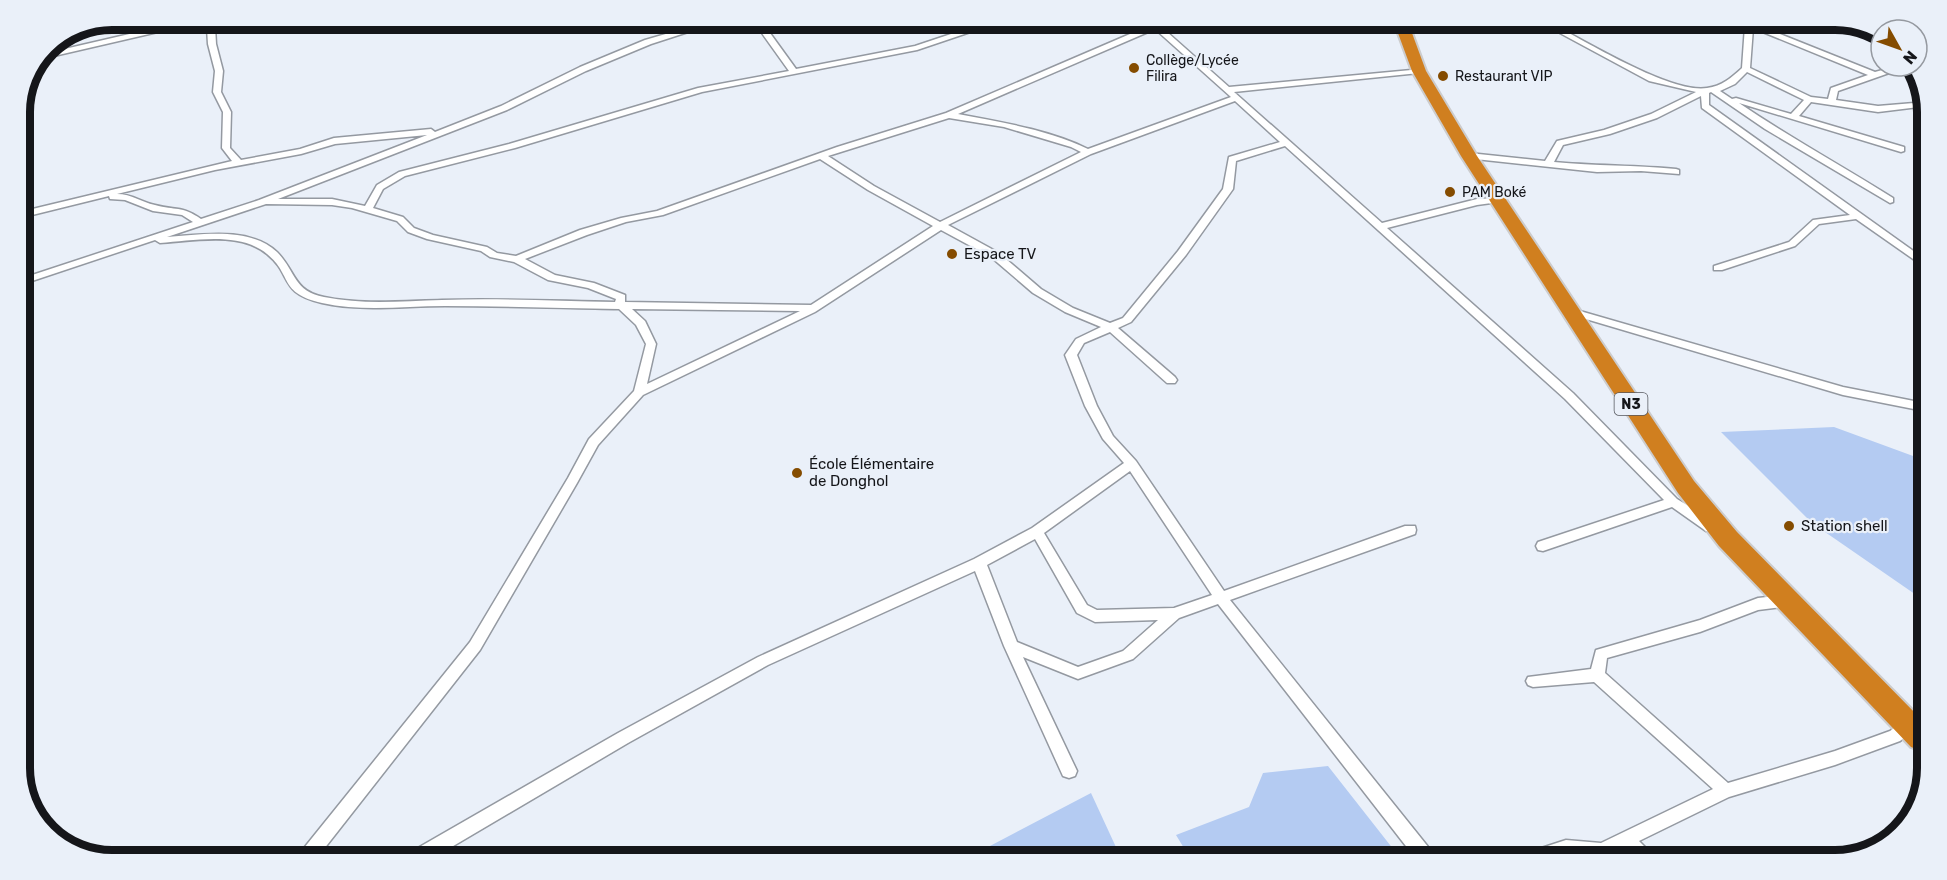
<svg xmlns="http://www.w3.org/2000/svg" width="1947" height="880" font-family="Rubik,sans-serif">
	<rect width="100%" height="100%" fill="#eaf0f9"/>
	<!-- green -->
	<path fill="#b4cbf2" d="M1834 427 1924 460 1922 599 1812 523 1721 432Z
		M1328 766 1401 859 1190 858 1176 835 1249 807 1263 773Z
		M1091 793 1121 858 969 857Z"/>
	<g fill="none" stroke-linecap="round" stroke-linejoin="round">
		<!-- street casing -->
		<g stroke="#9499a1" stroke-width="3">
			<path id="street" d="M190 20H207L215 27 216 44 223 71 221 92 231 112 230 148 241 160 300 149 334 138 431 129 435 132 501 106 580 67 645 40 707 22H719L651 44 586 71 507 110 278 199H332L365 206 377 185 399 172 509 144 698 88 789 71 754 22H762L796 69 915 46 954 33 938 23H947L961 31 985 23H997L917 50 702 92 515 148 405 176 383 189 373 208 403 217 414 228 433 235 487 247 497 253 516 256 580 230 621 218 657 211 837 147 946 113 1151 25 1150 24H1158L1229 87 1422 69V73H1419L1234 92 1382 223 1477 199 1499 198V202L1477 205 1387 228 1573 393 1677 499 1716 523 1717 527 1716 531H1706L1672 507 1543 551 1538 550 1536 546 1538 542 1664 500 1565 399 1285 146 1236 161 1233 189 1186 255 1131 322 1118 328 1175 377 1177 380 1175 383H1167L1110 332 1084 343 1077 355 1097 406 1113 436 1136 461 1224 591 1405 526H1415L1416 530 1415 534 1230 600 1433 853 1435 859H1416L1218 604 1179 618 1133 659 1078 679 1023 657 1077 771 1075 776 1069 778 1063 776 1004 646 975 571 768 665 628 743 438 855H414L416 849 618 733 758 657 974 559 1032 528 1124 463 1103 439 1085 406 1065 355 1076 339 1101 327 1065 312 1033 293 991 257 941 230 815 312 643 395 598 445 577 483 480 650 320 854H302L304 848 470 642 568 478 589 439 634 391 646 344 636 325 619 309C561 308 503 306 445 306 404 306 363 312 322 303 278 293 293 275 267 254 239 231 193 241 160 243L155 240 20 285V279L193 222 182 215 153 211 125 200 110 199 109 196 20 218V212L232 161 222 148 223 112 213 92 215 71 208 44 207 28 201 22 41 59 43 54ZM1155 29 1231 97 1088 149C1050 130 1000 122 958 114ZM1235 101 1280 142 1229 157 1223 189 1178 251 1123 318 1110 323 1073 308 1041 289 999 253 948 225 1091 154ZM949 118 1004 127 1071 147 1081 152 940 222 874 186 828 156ZM427 135 259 200 201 219C181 205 176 211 155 205 141 202 132 194 117 194L215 170 301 154 335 144ZM820 159 868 190 933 226 811 305 625 302V295L594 283 555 275 525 259 587 235 626 222 663 215ZM266 204 332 205 352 208 397 221 408 232 427 239 481 251 490 257 514 262 548 280 588 288 616 299 615 302C558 301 499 298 442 300 402 301 363 305 324 297 293 291 296 271 277 252 249 226 201 235 167 237ZM632 309 800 311 647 384 656 344 645 321ZM1130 471 1212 595 1174 608 1097 610 1087 605 1044 533ZM1035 539 1077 613 1095 622 1158 620 1123 651 1078 667 1017 642 987 565Z
				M1545 25H1554C1587 42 1672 94 1707 88 1722 86 1731 78 1742 68L1745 26H1760L1875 72 1897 66H1909L1838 91 1836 100 1878 106 1926 102 1927 106 1878 112 1811 102 1799 116 1904 147V151L1901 152 1739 103C1789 137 1842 166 1893 198V202L1890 203 1765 129 1711 92 1709 93V105L1926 260V268L1856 219 1819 224 1795 246 1722 270H1714V266L1789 242 1813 220 1850 215 1702 108 1701 96 1657 118 1610 134 1563 145 1554 162C1595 166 1635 165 1676 169L1679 170V174L1641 171 1597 172 1466 158V154L1469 153 1545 161 1557 141 1604 130 1651 114 1696 92 1649 81ZM1753 28 1868 75 1831 88 1828 99 1811 97 1750 68ZM1747 72 1804 100 1791 114 1736 98 1732 99 1720 91 1735 84Z
				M1573 309 1843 387 1924 403V411L1843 395 1569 314 1568 312Z
				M1776 596 1791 598 1793 602 1791 606 1758 610 1700 632 1607 658 1605 673 1728 783 1835 751 1890 731 1908 718 1913 720 1916 725 1913 730 1900 741 1835 765 1729 797 1639 841 1652 854 1654 860H1634L1624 849 1602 859 1566 856 1556 859H1524L1526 853 1566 840 1601 843 1713 789 1594 682 1533 687 1528 685 1526 681 1528 677 1591 669 1596 650 1700 620 1758 598Z"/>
		</g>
		<!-- highway casing -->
		<g stroke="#cccccd" stroke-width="4">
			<path id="highway" d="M1395 25H1409L1426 71 1477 156 1694 481 1737 532 1921 719V751L1911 747 1719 546 1678 493 1461 156 1412 71Z"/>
		</g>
		<!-- street -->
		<use href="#street" fill="#fff" fill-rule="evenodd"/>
		<!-- highway -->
		<use href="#highway" fill="#d07f1f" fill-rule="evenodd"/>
	</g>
	<!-- markers -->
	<g fill="#854c00" stroke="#eaf0f9" stroke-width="2">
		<circle cx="1134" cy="68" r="6"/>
		<circle cx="1443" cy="76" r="6"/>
		<circle cx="1450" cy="192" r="6"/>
		<circle cx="952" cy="254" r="6"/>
		<circle cx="797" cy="473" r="6"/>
		<circle cx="1789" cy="526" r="6"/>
	</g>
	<g text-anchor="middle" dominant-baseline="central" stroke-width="4.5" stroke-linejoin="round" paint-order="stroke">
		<!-- far-poi labels -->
		<g font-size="14" fill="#15161a" stroke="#eaf0f9" text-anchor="start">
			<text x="1146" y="60">Collège/Lycée<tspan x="1146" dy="16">Filira</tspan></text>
			<text x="1455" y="76">Restaurant VIP</text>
			<text x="1462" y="192">PAM Boké</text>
		</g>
		<!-- shield labels -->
		<rect fill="#eaf0f9" stroke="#55575d" stroke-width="1.5" x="1614.5" y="393" width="33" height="22" rx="4.5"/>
		<g font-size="14" font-weight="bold" fill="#15161a">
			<text x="1631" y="404">N3</text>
		</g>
		<!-- poi labels -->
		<g font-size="15" fill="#15161a" stroke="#eaf0f9" text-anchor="start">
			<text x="964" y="254">Espace TV</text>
			<text x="809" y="464">École Élémentaire<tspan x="809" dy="17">de Donghol</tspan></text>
			<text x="1801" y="526">Station shell</text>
		</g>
	</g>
	<!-- crop -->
	<path d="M0 0H1947V880H0ZM112 30H1835A82 82 0 0 1 1917 112V768A82 82 0 0 1 1835 850H112A82 82 0 0 1 30 768V112A82 82 0 0 1 112 30Z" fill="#eaf0f9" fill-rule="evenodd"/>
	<path fill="none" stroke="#15161a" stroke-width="8" d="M112 30H1835A82 82 0 0 1 1917 112V768A82 82 0 0 1 1835 850H112A82 82 0 0 1 30 768V112A82 82 0 0 1 112 30Z"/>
	<!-- north arrow -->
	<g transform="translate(1899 48) rotate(130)"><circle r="28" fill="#eaf0f9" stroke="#9599a0" stroke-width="1.5"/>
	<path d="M0-4.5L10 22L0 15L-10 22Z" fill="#854c00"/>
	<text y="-9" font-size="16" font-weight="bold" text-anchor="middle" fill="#15161a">N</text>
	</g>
</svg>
